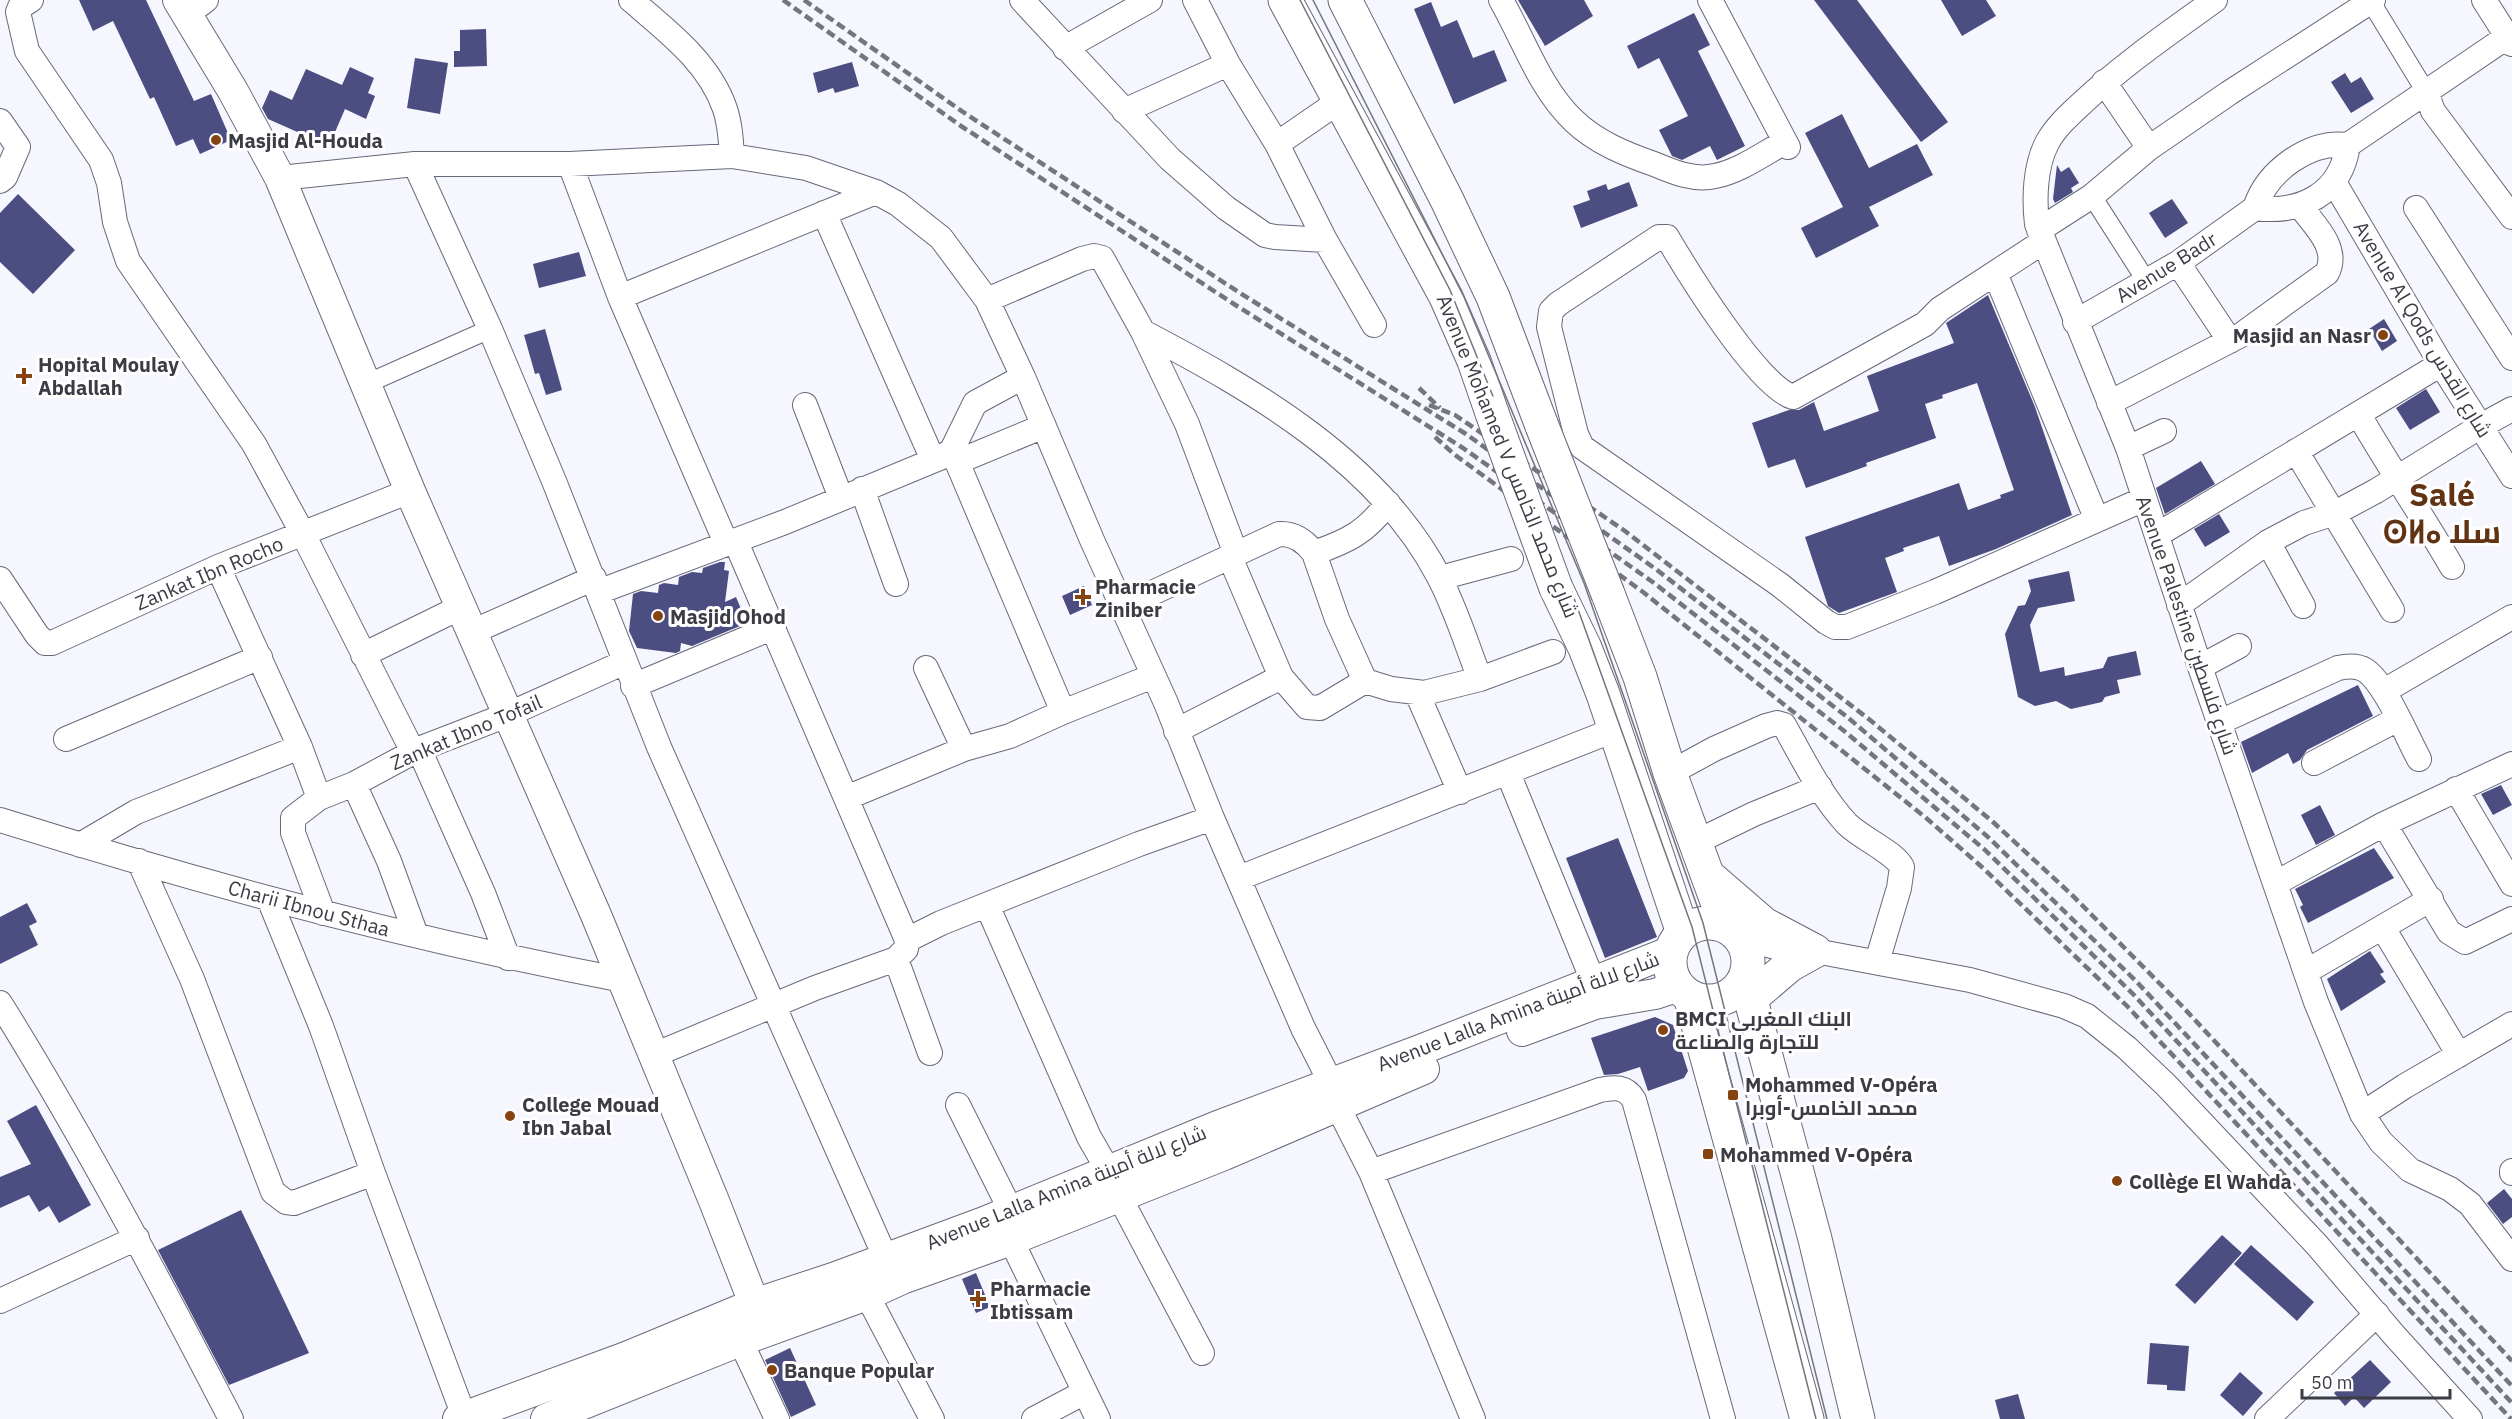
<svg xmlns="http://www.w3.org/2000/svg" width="2512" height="1419" font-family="'IBM Plex Sans',Cairo,'Noto Sans Tifinagh',sans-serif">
	<rect width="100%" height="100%" fill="#f5f6fe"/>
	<!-- building -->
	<path fill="#4c4d80" d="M79 0H146L194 101 211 94 231 140 200 154 193 139 176 146 154 97 150 99 113 21 93 31Z
		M1518 0H1584L1593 16 1545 46Z
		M1814 0H1857L1948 122 1921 142Z
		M1941 0H1986L1996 16 1962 36Z
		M1431 2 1441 27 1457 20 1473 58 1494 50 1507 81 1454 104 1414 9Z
		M1694 13 1710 45 1698 51 1745 146 1717 160 1710 146 1682 160 1672 156 1659 130 1688 116 1659 58 1638 69 1627 46Z
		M486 29 487 66 454 67V51H460V30Z
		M415 58 448 63 440 114 407 108Z
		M852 62 859 86 835 93 833 88 818 93 813 73Z
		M350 67 374 78 368 93 375 96 366 119 345 109 329 146 268 119 262 108 270 90 292 100 306 69 342 85Z
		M2345 73 2351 83 2361 77 2374 99 2351 113 2331 82Z
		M1842 114 1869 168 1917 144 1933 175 1869 207 1879 226 1816 258 1801 228 1843 207 1805 133Z
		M2057 165 2061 172 2069 167 2079 183 2071 188 2073 192 2055 203 2053 199Z
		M1629 182 1638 206 1581 228 1573 206 1590 200 1587 191 1606 184 1608 190Z
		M18 194 75 250 33 294 0 262V213Z
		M2172 199 2188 223 2165 238 2149 213Z
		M579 252 586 276 539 288 533 264Z
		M1988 295 2035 407 2072 515 1996 549 1949 566 1939 536 1903 548 1904 551 1885 558 1897 592 1839 613 1828 606 1805 537 1959 483 1968 510 2001 498 2000 495 2014 490 1977 383 1942 395 1943 398 1925 404 1936 438 1866 463 1867 466 1806 488 1795 459 1768 468 1752 423 1789 410H1799L1814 402 1824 431 1879 411 1867 376 1954 343 1946 323Z
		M2384 319 2397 341 2382 351 2369 329Z
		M545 329 562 390 546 395 539 373 535 374 524 335Z
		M2426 389 2440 412 2410 430 2396 408Z
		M2201 461 2215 484 2165 514 2156 488Z
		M2219 514 2230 532 2205 547 2194 529Z
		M720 562H725L724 570 729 571 725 602 736 597 747 623 692 646 681 643 680 651 676 653 637 648 629 631 633 594 641 591 658 593 659 585 664 583 678 585 679 577 692 572 702 573 703 568Z
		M2069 571 2075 601 2038 608 2030 625 2040 672 2064 667 2065 676 2103 668 2108 657 2136 651 2141 675 2117 680 2120 693 2105 697 2102 702 2071 709 2056 701 2035 706 2018 697 2005 634 2018 606 2025 605 2031 591 2028 580Z
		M1084 586 1092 605 1070 615 1062 596Z
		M2358 685 2373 716 2307 750 2300 760 2293 764 2288 753 2252 773 2241 742Z
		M2501 785 2512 805 2493 815 2481 794Z
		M2320 805 2335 835 2316 845 2301 815Z
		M1618 838 1657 937 1605 958 1566 858Z
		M2374 848 2394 878 2308 923 2300 907 2303 905 2295 889Z
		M27 903 37 922 29 926 38 945 0 964V917Z
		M2370 951 2384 972 2380 974 2386 982 2341 1011 2327 979Z
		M1655 1017 1673 1025 1688 1071 1684 1078 1648 1091 1640 1067 1618 1074 1604 1075 1591 1038Z
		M36 1105 91 1205 59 1223 49 1206 39 1212 29 1195 0 1208V1177L31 1164 7 1121Z
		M2504 1189 2512 1199V1217L2503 1224 2487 1203Z
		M241 1210 309 1353 229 1385 158 1250Z
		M2222 1235 2242 1253 2195 1304 2175 1285Z
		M2251 1245 2314 1302 2297 1321 2234 1264Z
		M976 1273 990 1307 976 1313 962 1279Z
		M2150 1343 2189 1346 2185 1391 2167 1390V1385L2147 1384Z
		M790 1348 816 1405 791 1417 765 1360Z
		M2370 1360 2391 1382 2364 1408 2354 1397 2345 1406 2334 1393Z
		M2240 1372 2263 1393 2243 1416 2220 1395Z
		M2018 1394 2025 1419H2000L1995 1400Z"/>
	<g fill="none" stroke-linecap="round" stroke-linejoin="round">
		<!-- pedestrian casing -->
		<g stroke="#67697a" stroke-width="20">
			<path id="pedestrian" d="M2371 2 2426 92
				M2092 196 2147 282
				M366 384 490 329"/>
		</g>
		<!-- minor casing -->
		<g stroke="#67697a" stroke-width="26">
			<path id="minor" d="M31 0 20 7 18 12 27 51 101 160 109 183 115 222 128 261 254 444 303 534 413 752
				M631 0C667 31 709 62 725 109 730 124 731 140 732 156
				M1022 0 1170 159 1226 208 1265 235 1275 237 1325 240
				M1195 0 1228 64 1277 144 1325 240 1374 325
				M1501 0C1524 40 1540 89 1574 121 1596 142 1625 154 1654 164 1673 172 1694 181 1715 176 1740 171 1763 154 1785 142
				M1710 0 1788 147
				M2215 0C2169 33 2121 66 2080 105 2068 116 2055 128 2047 143 2035 166 2034 199 2037 224L2128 448 2200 667 2316 1002 2362 1114 2381 1142 2410 1170 2450 1189 2470 1204 2512 1259
				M2484 0 2512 44
				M186 15 206 0
				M1065 48 1150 0
				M2104 82 2149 148
				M2426 92 2433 111 2512 217
				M1124 111 1228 64
				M0 121 18 147 5 177 0 181
				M1277 144 1338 102
				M415 164 490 329 554 481 659 747 886 1259
				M570 164 620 297 726 543
				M280 178 415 164H570L732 156 806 168 876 192 898 204 941 238 987 300 1023 377 1092 540 1166 703 1212 818 1303 1028 1331 1083 1338 1107 1371 1172 1473 1419
				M2334 182 2441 364 2512 476
				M2255 208C2301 214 2341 194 2348 145
				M2416 208 2512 358
				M824 213 933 460
				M2039 230 2092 196 2149 148 2229 93 2373 0
				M2044 241 1940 309 1925 324 1793 397C1758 387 1687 271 1667 237H1659L1558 304 1551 311 1549 327 1576 434 1582 447 1780 585 1826 622 1835 627H1847L1935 592 2144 499
				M2178 263 2230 341
				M1995 273 2097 520
				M620 297 876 192
				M987 300 1082 259 1094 256 1102 258 1143 332 1187 424 1236 554
				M2075 322 2178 263 2255 208C2267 171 2309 140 2348 145L2507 37
				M1143 332C1254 390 1380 463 1439 577 1456 609 1467 646 1480 679
				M2109 403 2241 335 2327 273C2340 248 2314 225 2300 206
				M805 405 841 498
				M2359 415C2389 467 2422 515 2452 567
				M2128 448 2164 431
				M952 450 1063 712
				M2296 451 2392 610
				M957 462 1044 426
				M862 489 896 584
				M2157 535 2441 364
				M735 540 907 940
				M2268 542 2303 606
				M1314 553 1337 619 1365 681 1391 689 1424 693 1480 679 1553 652
				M1230 557 1281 677 1307 707 1320 708 1365 681
				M218 567 300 747 319 798
				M1440 578 1511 559
				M0 579 37 635 45 643H52L218 567 410 491
				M598 592 785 522 942 457 952 450 975 403 1023 377
				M2179 605 2268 542 2304 523 2335 513 2376 491 2481 426 2512 409
				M1122 607 1279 534C1294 533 1305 541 1314 553 1348 541 1365 533 1388 503
				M472 632 594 578
				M363 655 461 607
				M2200 667 2239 646
				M926 668 964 749
				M633 686 774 627
				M2384 691 2512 617
				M1417 693 1460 792
				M2220 722 2338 668C2347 666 2357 665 2365 670 2385 683 2407 737 2419 759
				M1176 731 1281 677
				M66 739 260 657
				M419 749 483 893 508 958
				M2314 763 2398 719
				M1508 773 1593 981
				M1670 773 1714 749 1766 726 1777 723 1784 725C1803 759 1821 796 1847 824 1861 838 1894 852 1902 867L1899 888 1877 962
				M354 784 389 861 416 935
				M2456 789 2512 884
				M846 798 964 749 1010 736 1063 712 1153 676
				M0 820C204 884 412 940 623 980
				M2384 824 2449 932 2465 942 2512 919
				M1696 842 1754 814 1820 787
				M80 845 136 812 300 747
				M139 861 192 979 273 1192 286 1202 294 1203 373 1173
				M1239 878 1614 730
				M2276 883 2384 824 2512 764
				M269 899 321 1026 373 1173 465 1419
				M987 905 1089 1137 1108 1170
				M323 913 293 833V818L319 798 354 784 419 749 507 715 625 662
				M2383 928 2459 1055
				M1741 938 1775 947 1815 951 1970 980 2064 1006 2087 1016 2127 1048 2166 1085 2317 1245 2394 1335 2470 1419
				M896 959 930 1053
				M2307 971 2431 899
				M0 1003C84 1138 158 1278 231 1419
				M654 1055 815 988 896 959 906 949 907 940 941 923 1139 844 1212 818
				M958 1105 1011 1211
				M2362 1114 2405 1086 2512 1024
				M2512 1171V1173
				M1371 1172 1600 1090C1614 1087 1626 1086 1634 1100L1723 1419
				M1119 1196 1202 1353
				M1011 1240 1098 1419
				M867 1295 932 1419
				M0 1301 137 1238
				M733 1325 777 1419
				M1034 1419 1085 1392
				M2267 1419 2377 1314"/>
		</g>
		<!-- tertiary casing -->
		<g stroke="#67697a" stroke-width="32">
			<path id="tertiary" d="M178 0 233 91 280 178 410 491 596 915 714 1201 765 1331
				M1522 1031 1595 1004 1655 994 1679 986
				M458 1419 626 1357 754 1304 833 1278 984 1222 1215 1127 1420 1050 1672 951
				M546 1419 740 1341 867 1295 902 1279 1011 1240 1224 1155 1424 1069"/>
		</g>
		<!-- primary casing -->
		<g stroke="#67697a" stroke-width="35">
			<path id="primary" d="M1285 0 1446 297 1474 361 1492 413
				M1345 0 1447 200 1493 297 1542 426
				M1556 588 1585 648 1603 694 1683 933
				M1608 594 1640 677 1670 773 1726 926
				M1712 879 1764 924 1815 951
				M1670 962a39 39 0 1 1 78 0a39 39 0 1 1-78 0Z
				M1745 978 1815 1239 1858 1419
				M1690 996 1807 1419
				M1750 999 1790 965 1815 951"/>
		</g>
		<!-- pedestrian -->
		<use href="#pedestrian" stroke="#fff" stroke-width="18"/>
		<!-- minor -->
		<use href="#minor" stroke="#fff" stroke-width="24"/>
		<!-- tertiary -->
		<use href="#tertiary" stroke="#fff" stroke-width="30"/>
		<!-- primary -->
		<use href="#primary" stroke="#fff" stroke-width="33"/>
		<!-- tram -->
		<path stroke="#74757d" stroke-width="1.5" d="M1300 0 1450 290 1570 587 1692 927 1816 1419
			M1313 0 1464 297 1584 583 1703 923 1827 1419"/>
		<!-- rail -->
		<path stroke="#74757d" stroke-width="4.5" stroke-dasharray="9 4.5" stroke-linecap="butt" d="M783 0 961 126 1237 306 1463 448 1654 583 1843 730 1985 850 2133 994 2512 1403
			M804 0 963 112 1240 293 1466 434 1657 570 1846 716 1988 837 2136 981 2512 1386
			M1419 388 1440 408
			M1429 405 1455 415 1625 531 1870 720 1993 822 2071 894 2181 1005 2512 1361
			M1435 437 1455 455 1643 592 1925 817 1983 868 2127 1006 2511 1419"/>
		<!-- primary-bridge casing -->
		<g stroke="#67697a" stroke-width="35" stroke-linecap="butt">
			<path id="primary-bridge" d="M1492 413 1556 588
				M1542 426 1608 594"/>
		</g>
		<!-- primary-bridge -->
		<use href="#primary-bridge" stroke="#fff" stroke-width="33"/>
	</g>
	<!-- markers -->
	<g fill="#854311" stroke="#fff" stroke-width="2">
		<circle cx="216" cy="140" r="6"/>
		<circle cx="2383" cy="335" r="6"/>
		<path d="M21 367h6v6h6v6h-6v6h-6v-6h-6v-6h6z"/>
		<path d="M1080 588h6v6h6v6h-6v6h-6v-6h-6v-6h6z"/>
		<circle cx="658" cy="616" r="6"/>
		<circle cx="1663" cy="1030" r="6"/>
		<rect x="1727" y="1089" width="12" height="12" rx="3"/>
		<circle cx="510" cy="1116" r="6"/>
		<rect x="1702" y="1148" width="12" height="12" rx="3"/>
		<circle cx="2117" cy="1181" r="6"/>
		<path d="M975 1290h6v6h6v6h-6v6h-6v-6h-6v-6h6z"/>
		<circle cx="772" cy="1370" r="6"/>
	</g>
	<g text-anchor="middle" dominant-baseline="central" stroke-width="6" stroke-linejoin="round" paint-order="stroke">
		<!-- poi labels -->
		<g font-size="20" font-weight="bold" fill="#3b3c44" stroke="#fff" text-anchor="start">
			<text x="228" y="140">Masjid Al-Houda</text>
			<text x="2371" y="335" text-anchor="end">Masjid an Nasr</text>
			<text x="38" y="364">Hopital Moulay<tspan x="38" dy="23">Abdallah</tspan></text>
			<text x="1095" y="586">Pharmacie<tspan x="1095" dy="23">Ziniber</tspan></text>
			<text x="670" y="616">Masjid Ohod</text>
			<text x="1675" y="1018">BMCI البنك المغربي<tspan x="1675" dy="23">للتجارة والصناعة</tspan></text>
			<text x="1745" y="1084">Mohammed V-Opéra<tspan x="1745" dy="23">محمد الخامس-أوبرا</tspan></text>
			<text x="522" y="1104">College Mouad<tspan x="522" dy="23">Ibn Jabal</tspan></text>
			<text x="1720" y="1154">Mohammed V-Opéra</text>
			<text x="2129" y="1181">Collège El Wahda</text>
			<text x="990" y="1288">Pharmacie<tspan x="990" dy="23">Ibtissam</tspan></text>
			<text x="784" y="1370">Banque Popular</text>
		</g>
		<!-- street labels -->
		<g font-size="20" fill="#3b3c44" stroke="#fff">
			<text transform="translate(2166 267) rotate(-32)">Avenue Badr</text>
			<text transform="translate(2423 329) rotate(59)">Avenue Al Qods شارع القدس</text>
			<text transform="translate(1508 456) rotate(68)">Avenue Mohamed V شارع محمد الخامس</text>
			<text transform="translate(209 573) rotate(-23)">Zankat Ibn Rocho</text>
			<text transform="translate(2187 625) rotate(71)">Avenue Palestine شارع فلسطين</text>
			<text transform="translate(466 732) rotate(-23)">Zankat Ibno Tofail</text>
			<text transform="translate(309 908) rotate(15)">Charii Ibnou Sthaa</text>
			<text transform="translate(1518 1011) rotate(-21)">Avenue Lalla Amina شارع لالة أمينة</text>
			<text transform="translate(1066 1187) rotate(-22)">Avenue Lalla Amina شارع لالة أمينة</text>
		</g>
		<!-- town labels -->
		<g font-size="32" font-weight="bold" fill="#623313" stroke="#fff">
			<text x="2442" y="494">Salé<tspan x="2442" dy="37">ⵙⵍⴰ سلا</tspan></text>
		</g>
	</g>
	<!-- scale -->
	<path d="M2302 1389v9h148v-9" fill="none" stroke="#3b3c44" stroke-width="3"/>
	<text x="2311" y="1389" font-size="18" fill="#3b3c44" stroke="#ffffff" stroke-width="4.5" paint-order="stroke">50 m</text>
</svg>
